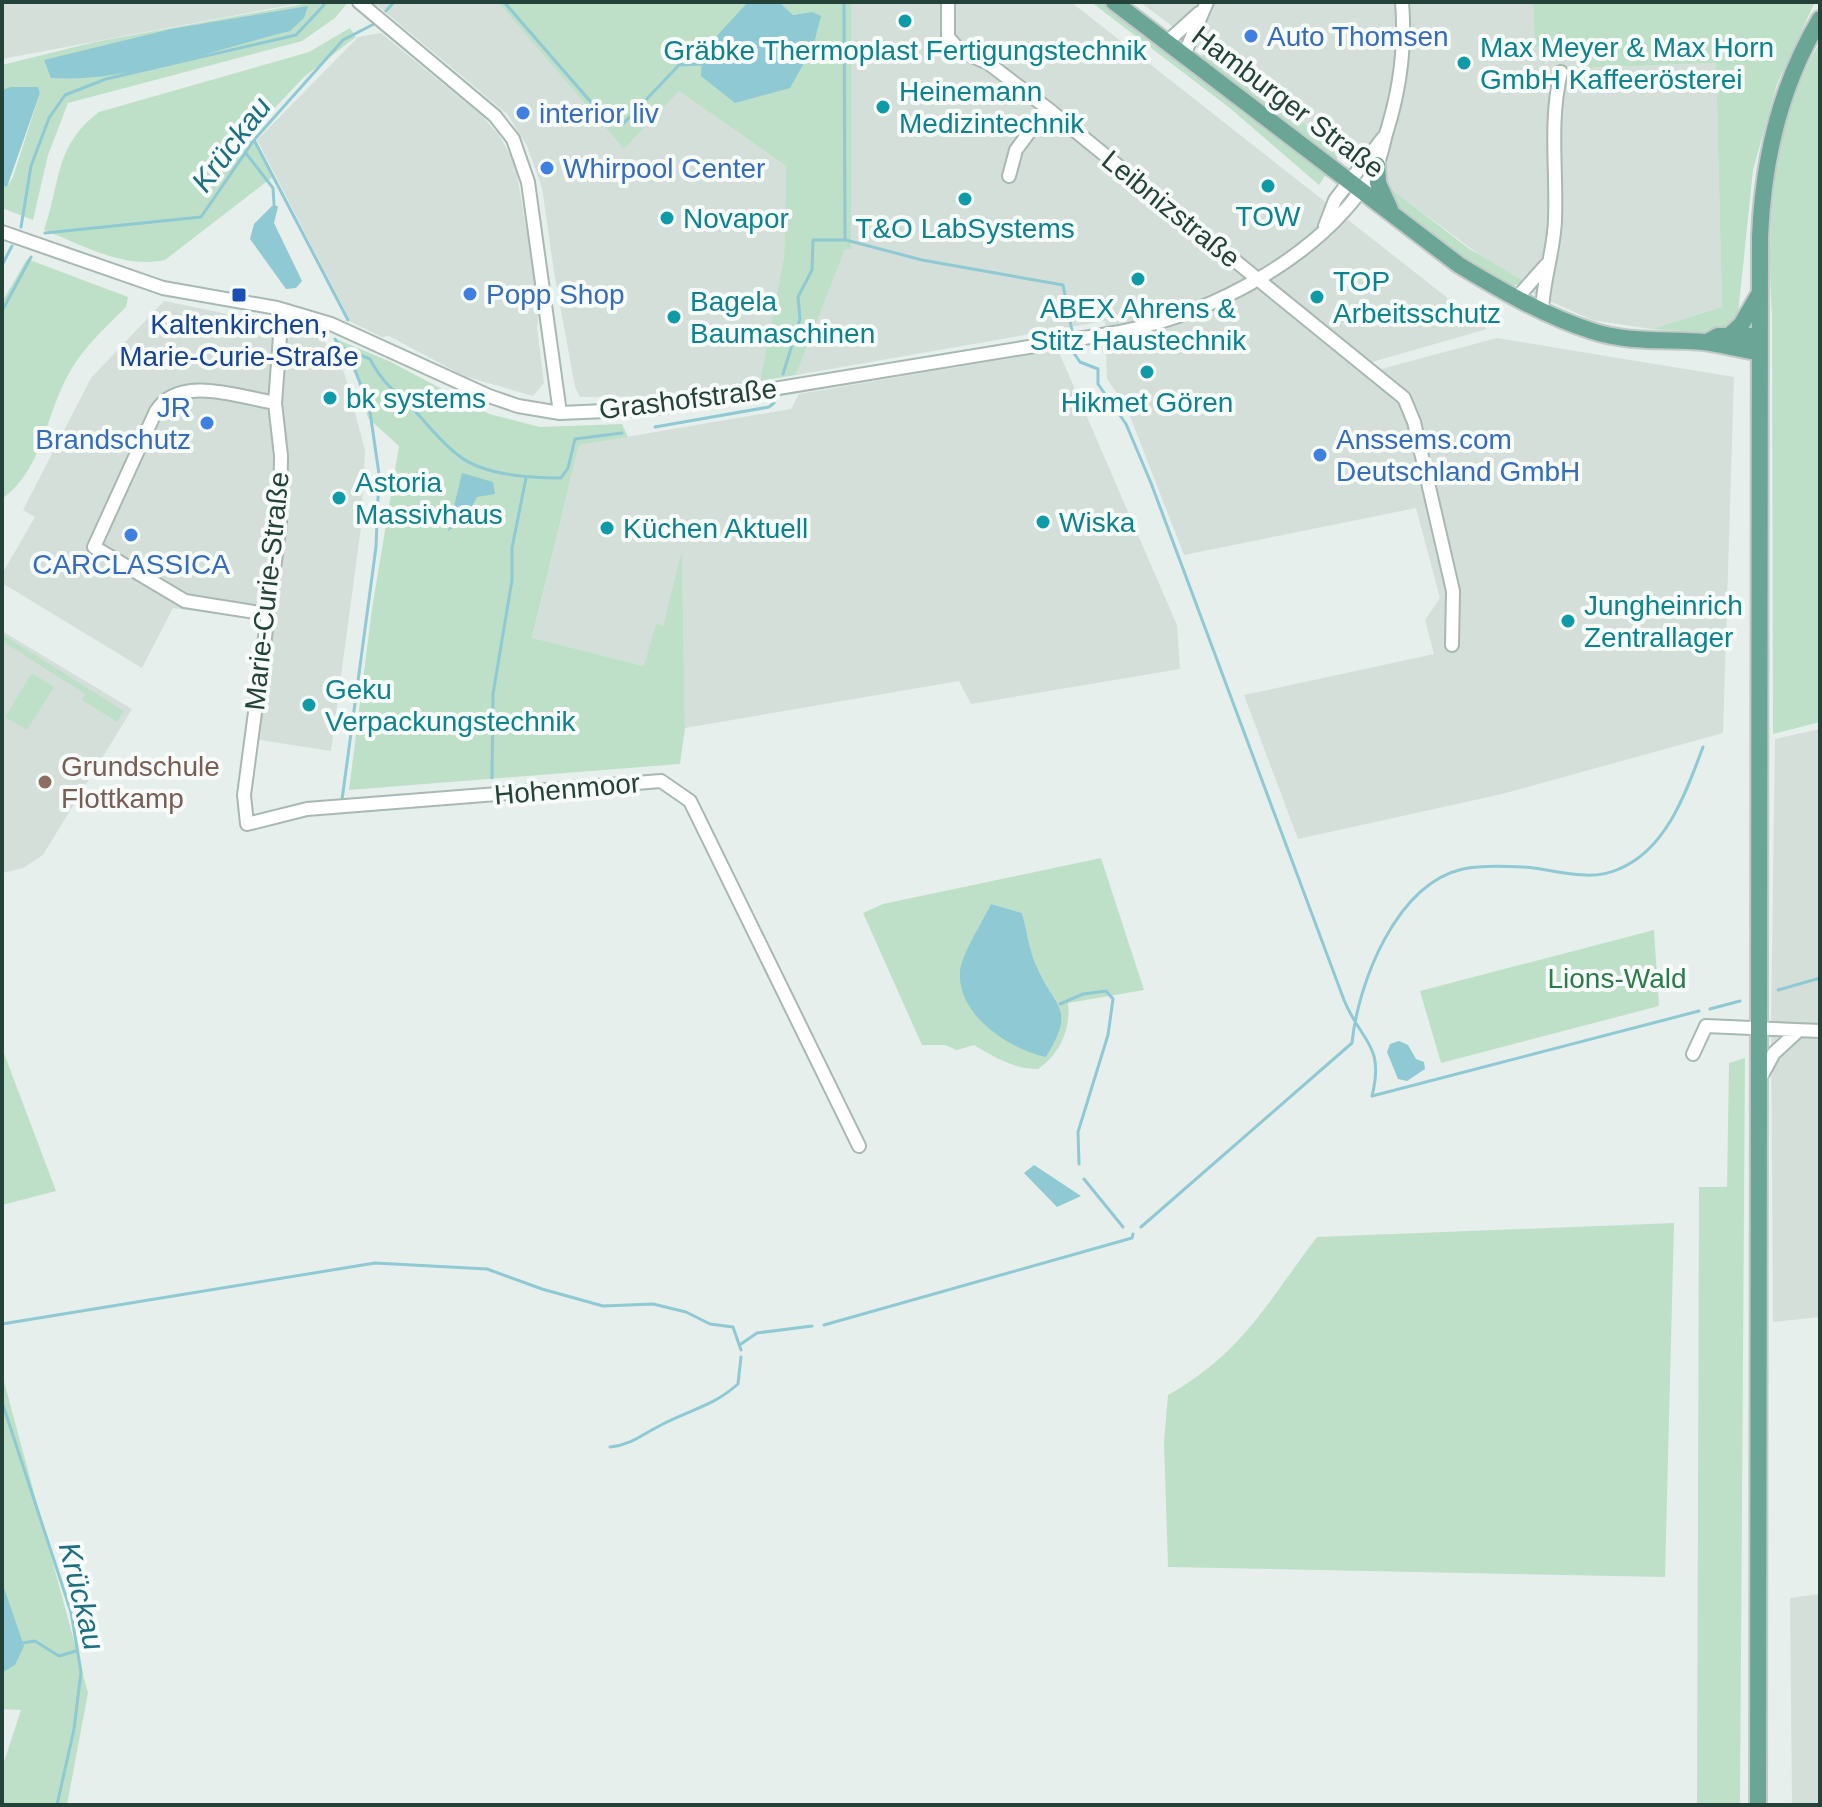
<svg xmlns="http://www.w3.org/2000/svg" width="1822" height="1807" font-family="Helvetica,sans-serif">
	<rect width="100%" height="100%" fill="#e6efeb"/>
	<!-- built -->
	<path fill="#d4dfda" d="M2 2H306L2 59Z
		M354 2H498L624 148 678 90 786 166 784 257 760 381 660 396 580 397 575 387 555 278 542 188 527 146 507 114 378 6Z
		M851 2H1071L1487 329 1372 362 1381 369 1497 338 1734 377 1723 733 1502 794 1298 839 1244 695 1434 654 1425 620 1440 598 1416 508 1184 555 1126 406 1107 379 1105 321 796 375 845 248 851 249Z
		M1140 2H1533L1535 46 1541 47 1545 64 1558 53H1569L1583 68 1716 63 1722 307 1651 329 1592 320 1528 291Z
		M381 33 481 115 499 135 515 164 540 304 537 327 544 383 533 396 464 376 389 336 382 337 351 322 257 140 358 37Z
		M164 301 322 333 333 362 344 372 365 450 361 527 331 751 247 738 262 620 173 608 142 668 2 583V574L35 517 23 510 91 378Z
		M1058 350 1177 625 1180 669 971 704 959 681 685 728 682 555 663 626 656 625 645 666 532 639 579 445 791 409 799 394Z
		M2 631 132 709 43 855 23 868 2 873Z
		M1820 729V1317L1773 1322 1771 1025 1775 739Z
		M1820 1594V1805H1792L1790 1598Z"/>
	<!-- green -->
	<path fill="#bfe0c8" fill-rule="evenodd" d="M314 2H348L335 18 302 41 68 103 48 155 33 220 2 208V186L7 187 13 177 40 93 38 87 2 90V65L95 42Z
		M498 2H751L702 52 812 12 793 15 779 2H851V249H845L796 375 760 381 784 257 786 166 679 91 624 149Z
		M1091 2H1102L1326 174 1319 185 1231 109Z
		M1533 2H1815L1777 84 1753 170 1737 324 1717 333 1651 329 1722 307 1716 63 1583 68 1569 53H1558L1542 64 1541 47H1535Z
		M350 28 356 37 305 76 251 133 274 176 165 260C124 269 82 245 44 230 61 182 54 146 99 112L309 52Z
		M1820 42V722L1773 734 1772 316C1766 222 1771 124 1820 42Z
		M1195 44 1275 104 1343 150 1335 161 1206 62Z
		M1381 181 1468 248 1527 283 1509 286C1464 260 1406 228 1381 181Z
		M27 259 128 297 126 307C107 326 86 345 72 368 46 409 45 468 2 499V302Z
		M334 338 391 362 489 414 540 427 622 424 628 437 579 445 532 638 644 666 656 624 663 626 682 551 685 728 680 764 349 790 372 609 399 446 368 418 352 360 335 350Z
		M2 634 124 711 117 722 82 700 85 694 2 641Z
		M32 673 54 687 27 730 5 717Z
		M1101 858 1144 990 1068 1003C1071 1029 1060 1054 1038 1069 1014 1069 994 1057 974 1045L957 1050 945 1045H922L863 913 883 904ZM991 904 1022 913C1027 930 1029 951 1037 967 1055 1008 1077 1007 1046 1057L978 932Z
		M1654 930 1659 1006 1441 1063 1420 991Z
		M2 1048 56 1191 2 1205Z
		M1745 1058 1740 1805H1697L1699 1187H1727L1729 1063Z
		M1674 1223 1665 1577 1168 1567 1164 1442 1168 1395C1243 1353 1268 1301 1317 1237Z
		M2 1374 88 1693 67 1805H2V1768L21 1710 2 1709Z"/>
	<!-- water -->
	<path fill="#8ec9d4" d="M748 2H779L793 15 812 12 821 16 813 47 790 88 735 103 701 76 702 52Z
		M308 6 304 18 290 31C217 49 126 83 51 78L44 60 171 29Z
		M11 87H38L40 93 7 187 2 186V90Z
		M274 204 278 207 274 223 302 281 296 288 286 289 250 239 254 224Z
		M462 473 493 482 495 494 477 497 464 521 448 531Z
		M991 904 1022 913C1027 930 1029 951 1037 967 1055 1009 1077 1007 1046 1057 1009 1049 957 1015 960 972 960 957 984 919 991 904Z
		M1399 1041 1408 1045 1416 1059 1424 1062 1425 1069 1407 1081 1398 1079 1387 1052 1390 1044Z
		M1034 1165 1081 1196 1057 1207 1024 1173Z
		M2 1582 24 1646 15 1665 3 1672Z"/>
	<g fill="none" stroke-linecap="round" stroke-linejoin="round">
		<!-- stream -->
		<path stroke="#8ec9d4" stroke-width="3" d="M504 2 610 124H623L679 65 701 64
			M386 11 394 2
			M254 140 348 320
			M245 152 273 188 274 204
			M21 227 31 166 49 118 65 95 106 79 296 35 324 5
			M45 233 201 217 254 140 343 40 374 24
			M846 240 922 260 1063 285 1072 331
			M2 265 12 246
			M2 311 31 257
			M335 339 352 363 369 405 379 474 376 547 342 800
			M341 347 370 359C383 384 395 391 414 410 428 425 442 443 458 455 482 475 531 478 561 478L568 468 575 439 622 433
			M1073 352 1080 362 1098 369V384L1126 424 1151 483 1344 1000C1361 1042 1385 1044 1372 1096L1699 1011
			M783 374 800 319 798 297 812 270 813 240H845L844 2
			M655 427 769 407 774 403
			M492 778 493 694 512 580V548L526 478
			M1778 990 1820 978
			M1060 1004 1083 994 1106 991 1113 999 1108 1035 1078 1132 1079 1164
			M1710 1009 1740 1001
			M1084 1179 1123 1227
			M1141 1227 1352 1043C1358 983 1396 884 1463 869 1481 865 1505 866 1523 867 1555 869 1589 883 1619 869 1667 849 1686 792 1703 747
			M2 1324 375 1263 487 1269 542 1289 603 1306 653 1304 686 1312 710 1324 733 1327 741 1350
			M824 1325 1132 1238 1133 1234
			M741 1344 757 1333 812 1326
			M2 1402 71 1612 81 1672 74 1729 57 1805
			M610 1447C631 1445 643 1434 661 1425 691 1409 712 1407 738 1384L741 1357
			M23 1643 35 1641 59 1656 76 1651"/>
		<!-- minor casing -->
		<g stroke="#a8b8b2" stroke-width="16">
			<path id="minor" d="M359 2 495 116 513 139 528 182 560 413
				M948 2V37L960 51 988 63 1047 108 1404 398 1414 422 1453 591 1452 645
				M1167 42 1199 13
				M1184 55 1207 2
				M1009 176 1016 150 1047 108
				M1325 226 1335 200 1383 138
				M2 232 163 288 277 308 331 324 489 396 518 406 560 413 651 409 1120 332C1214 313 1325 255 1375 169 1381 159 1383 145 1386 134 1400 90 1406 49 1402 2
				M1516 299 1546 265
				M282 310 275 403 281 456 280 524 244 795 247 824 307 809 661 781 690 801 859 1146
				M1542 311C1543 280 1554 251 1555 220 1557 170 1549 121 1561 72
				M267 614 185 601 94 547 156 411C180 374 239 397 275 403
				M1693 1054 1706 1026 1820 1031
				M1761 1077 1774 1053 1798 1031"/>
		</g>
		<!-- major casing -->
		<g stroke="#c2cac8" stroke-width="20">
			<path id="major" d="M1114 2 1459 265C1502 291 1545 316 1592 331 1628 343 1667 339 1704 342 1722 344 1740 350 1758 352
				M1377 165 1378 183 1390 209
				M1730 335 1741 325 1758 296
				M1707 342 1718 336H1758
				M1758 1805 1760 237C1763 159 1780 86 1820 19"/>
		</g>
		<!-- minor -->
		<use href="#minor" stroke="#fff" stroke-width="12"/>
		<!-- major -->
		<use href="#major" stroke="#6aa596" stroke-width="16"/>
	</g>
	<!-- markers -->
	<g fill="#0f9aa8" stroke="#f7fbf9" stroke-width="3">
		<circle cx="905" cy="21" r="8"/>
		<circle cx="1464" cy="63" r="8"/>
		<circle cx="883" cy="107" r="8"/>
		<circle cx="1268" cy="186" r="8"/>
		<circle cx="965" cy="199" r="8"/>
		<circle cx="667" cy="218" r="8"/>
		<circle cx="1138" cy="279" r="8"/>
		<circle cx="1317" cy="297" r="8"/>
		<circle cx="674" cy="317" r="8"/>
		<circle cx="1147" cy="372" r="8"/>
		<circle cx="330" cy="398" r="8"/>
		<circle cx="339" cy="498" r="8"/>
		<circle cx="1043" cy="522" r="8"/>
		<circle cx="607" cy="528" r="8"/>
		<circle cx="1568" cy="621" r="8"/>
		<circle cx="309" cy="705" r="8"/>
	</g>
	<g fill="#3f7fe0" stroke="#f7fbf9" stroke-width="3">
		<circle cx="1251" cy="36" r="8"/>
		<circle cx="523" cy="113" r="8"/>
		<circle cx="547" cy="168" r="8"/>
		<circle cx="470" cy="294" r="8"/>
		<circle cx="207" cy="423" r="8"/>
		<circle cx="1320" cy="455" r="8"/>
		<circle cx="131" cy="535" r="8"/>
	</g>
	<rect fill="#1a4fb4" stroke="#f7fbf9" stroke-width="3" x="231" y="287" width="16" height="16" rx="4"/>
	<circle fill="#8d6e63" stroke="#f7fbf9" stroke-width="3" cx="45" cy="782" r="8"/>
	<g text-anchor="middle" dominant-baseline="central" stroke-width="8" stroke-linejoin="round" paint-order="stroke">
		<!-- shop labels -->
		<g font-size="28" fill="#366cbe" stroke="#f7fbf9" text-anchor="start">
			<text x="1267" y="36">Auto Thomsen</text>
			<text x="539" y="113">interior liv</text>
			<text x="563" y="168">Whirpool Center</text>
			<text x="486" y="294">Popp Shop</text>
			<text x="191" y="407" text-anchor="end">JR<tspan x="191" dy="32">Brandschutz</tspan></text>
			<text x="1336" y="439">Anssems.com<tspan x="1336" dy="32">Deutschland GmbH</tspan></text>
			<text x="131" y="564" text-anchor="middle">CARCLASSICA</text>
		</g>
		<!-- culture labels -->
		<g font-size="28" fill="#0d838f" stroke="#f7fbf9" text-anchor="start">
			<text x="1480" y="47">Max Meyer &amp; Max Horn<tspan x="1480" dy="32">GmbH Kaffeerösterei</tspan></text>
			<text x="905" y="50" text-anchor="middle">Gräbke Thermoplast Fertigungstechnik</text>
			<text x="899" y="91">Heinemann<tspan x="899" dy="32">Medizintechnik</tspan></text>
			<text x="1268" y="216" text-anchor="middle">TOW</text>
			<text x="683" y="218">Novapor</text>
			<text x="965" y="228" text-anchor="middle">T&amp;O LabSystems</text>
			<text x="1333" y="281">TOP<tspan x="1333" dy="32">Arbeitsschutz</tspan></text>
			<text x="690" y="301">Bagela<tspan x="690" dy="32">Baumaschinen</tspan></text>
			<text x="1138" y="308" text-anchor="middle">ABEX Ahrens &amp;<tspan x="1138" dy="32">Stitz Haustechnik</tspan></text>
			<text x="346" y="398">bk systems</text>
			<text x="1147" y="402" text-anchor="middle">Hikmet Gören</text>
			<text x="355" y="482">Astoria<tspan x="355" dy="32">Massivhaus</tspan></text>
			<text x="1059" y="522">Wiska</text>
			<text x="623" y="528">Küchen Aktuell</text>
			<text x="1584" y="605">Jungheinrich<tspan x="1584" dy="32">Zentrallager</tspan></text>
			<text x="325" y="689">Geku<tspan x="325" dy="32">Verpackungstechnik</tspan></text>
		</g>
		<!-- street labels -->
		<g font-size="28" fill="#24423a" stroke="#f7fbf9">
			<text transform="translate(1288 102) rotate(37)">Hamburger Straße</text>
			<text transform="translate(1171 209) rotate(39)">Leibnizstraße</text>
			<text transform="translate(688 399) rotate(-7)">Grashofstraße</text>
			<text transform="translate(267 591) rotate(-84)">Marie-Curie-Straße</text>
			<text transform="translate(567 789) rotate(-5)">Hohenmoor</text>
		</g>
		<!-- transit labels -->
		<g font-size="28" fill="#164399" stroke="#f7fbf9">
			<text x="239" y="324">Kaltenkirchen,<tspan x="239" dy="32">Marie-Curie-Straße</tspan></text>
		</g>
		<!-- education labels -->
		<g font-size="28" fill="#785e54" stroke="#f7fbf9" text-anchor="start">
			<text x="61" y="766">Grundschule<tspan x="61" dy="32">Flottkamp</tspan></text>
		</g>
		<!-- park labels -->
		<g font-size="28" fill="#2d7a4b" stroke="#f7fbf9">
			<text x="1617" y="978">Lions-Wald</text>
		</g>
		<!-- water labels -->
		<g font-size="30" font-style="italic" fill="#1c6f80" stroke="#f7fbf9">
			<text transform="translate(231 144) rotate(-53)">Krückau</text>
			<text transform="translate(82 1596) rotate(76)">Krückau</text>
		</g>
	</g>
	<!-- border -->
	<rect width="1822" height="1807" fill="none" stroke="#24423a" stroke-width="8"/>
</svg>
